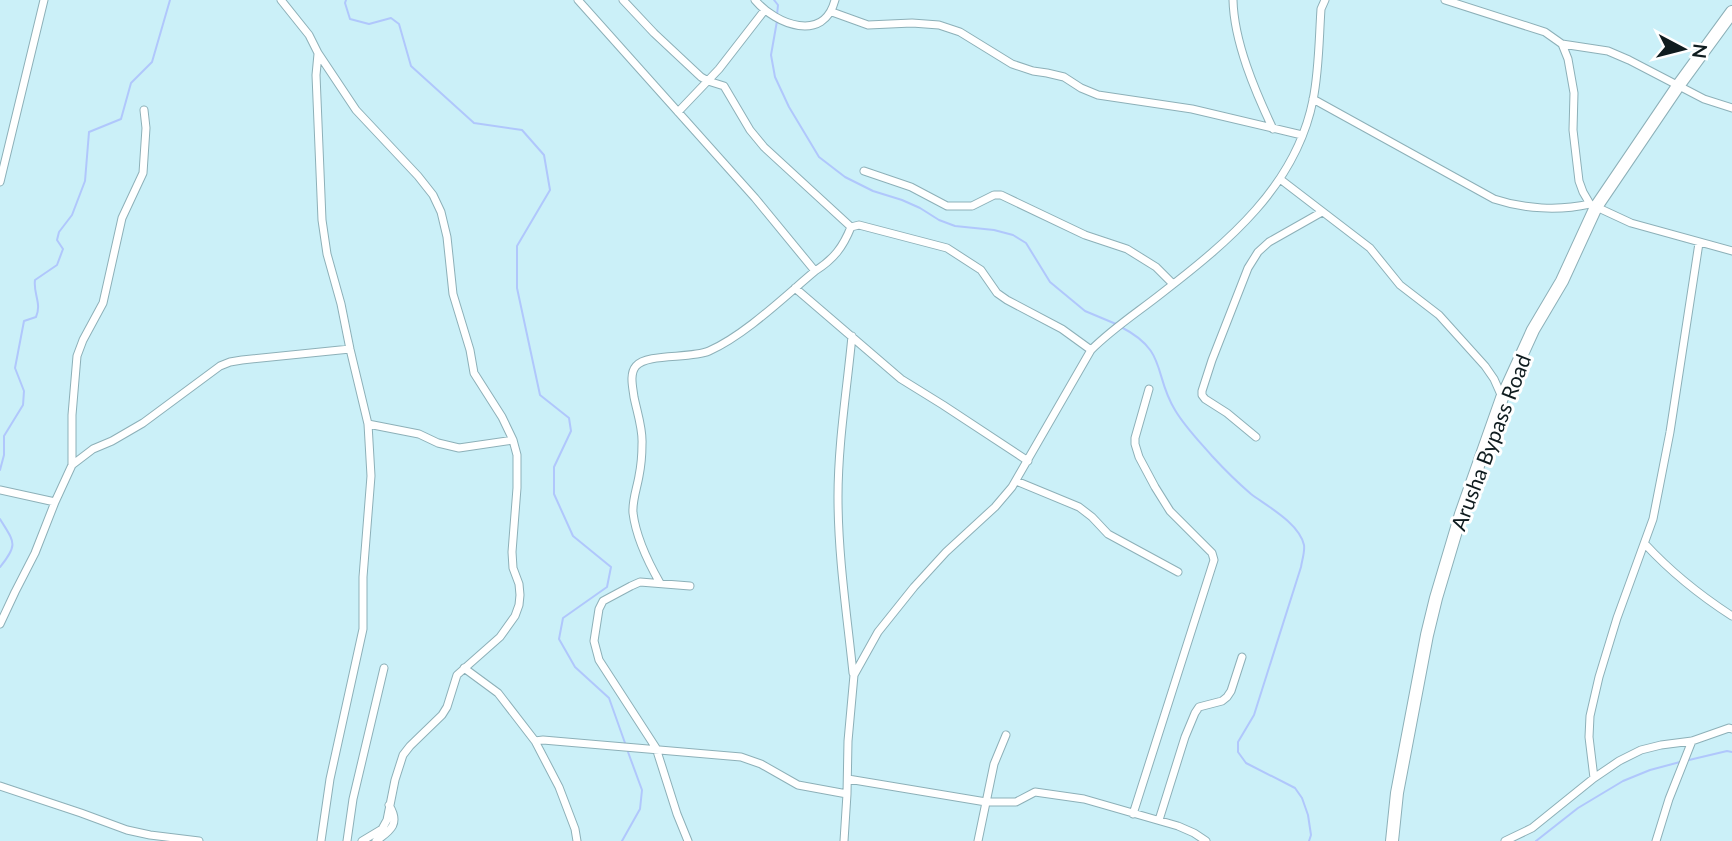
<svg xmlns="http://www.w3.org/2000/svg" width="1732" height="841" font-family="Lato,sans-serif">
	<rect width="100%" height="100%" fill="#cbf0f8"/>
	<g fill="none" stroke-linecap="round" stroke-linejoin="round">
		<!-- stream -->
		<path stroke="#b0c7fc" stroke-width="2" d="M346 0 345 3 350 19 369 24 391 18 399 24 411 66 474 123 522 130 544 155 550 190 517 246V288L540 395 569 418 571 431 554 467V494L573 536 611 567 607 587 563 618 559 639 575 667 609 698 625 743
			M774 0 778 5 777 15
			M777 21 771 55 775 77 789 107 819 157 845 177 873 191 902 200 920 208 939 220 955 226 994 230 1013 235 1026 243 1050 282 1085 311 1116 324
			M1121 327C1168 351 1153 374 1175 410 1185 427 1199 441 1212 456 1224 469 1237 482 1251 494 1267 506 1299 523 1304 545 1305 552 1302 560 1301 567L1254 715 1238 742V752L1246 763 1295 788 1302 798 1308 815 1311 835 1309 841
			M0 470 4 455V436L23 405 24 391 15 368 24 321 36 317C42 303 33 294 35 280L57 265 63 249 57 240 59 232 72 215 85 181 89 132 121 119 131 83 152 62 170 0
			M0 519C14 542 19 544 0 567
			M1689 760 1727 751 1732 752
			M622 841 640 809 642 790 628 752
			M1536 841 1578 808 1623 781 1650 770 1680 762"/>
		<!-- street casing -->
		<g stroke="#8db0b8" stroke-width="9">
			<path id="street" d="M281 0 309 35 318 53 356 110 418 176 433 195 441 212 447 237 453 294 470 350 474 373 502 417 513 440 517 455V488L512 552 513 568 519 584 520 595 519 605 515 616 500 637 457 675 447 707 442 715 410 746 403 755 395 780 387 820 382 829 362 841
				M578 0 755 198 815 271
				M623 0 654 33 701 77 708 81 724 86 750 130 764 147 851 227
				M755 0C776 25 824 43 835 0
				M1233 0C1234 42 1255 91 1273 129
				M1445 0 1545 32 1562 44 1568 59 1574 93 1573 130 1579 181 1583 192 1590 204 1631 223 1732 251
				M832 12 868 25 912 23 939 25 960 32 1012 64 1033 71 1047 73 1064 77 1081 88 1098 95 1192 109 1302 135
				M1562 44 1608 51 1629 60 1704 99 1732 108
				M318 54 316 75 322 220 327 254 341 304 350 349 368 424 371 476 363 577V629L330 779 321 841
				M1313 99 1494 199C1524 209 1559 211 1590 204
				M678 112 719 69 764 11
				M864 171 911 187 947 206H972L994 195H1001L1085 235 1127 249 1156 267 1173 284
				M1280 179 1370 248 1400 285 1439 315 1485 366 1494 379 1502 397
				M0 182 44 0
				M795 288 901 379 943 405 1028 461
				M852 336C847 389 838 443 838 497 838 556 847 615 853 673
				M368 424 419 434 438 443 459 448 513 440
				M1256 437 1227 413 1205 399 1202 395V391L1212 360 1248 268 1258 252 1269 242 1322 212
				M72 465V415L77 356 83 340 103 303 122 218 143 173 146 128 144 110
				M1016 481 1079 507 1092 517 1108 534 1178 572
				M0 490 55 502
				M1645 544C1670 571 1701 596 1732 616
				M660 583C648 562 636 537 633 513 632 501 637 488 639 476 641 466 642 455 642 444 643 429 637 412 634 397 633 388 629 374 636 366 647 353 690 359 709 351 745 335 784 297 815 271 834 259 843 247 851 227L859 225 947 248 981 270 997 293 1007 300 1062 329 1091 350
				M0 624 15 592 35 553 55 502 72 465 93 449 112 441 143 423 220 366 230 362 242 360 350 349
				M464 668 498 693 535 741 559 787 575 829 577 841
				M535 741 543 740 741 757 761 764 798 785 847 794
				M1594 778 1589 737 1590 716 1599 677 1617 618 1653 519 1670 432 1699 243
				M848 779 986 802H1016L1035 792 1084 799 1178 826 1194 833 1206 841
				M0 786 81 813 127 830 150 835 199 841
				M1133 814 1214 560 1212 553 1170 511 1155 487 1139 457 1135 444V438L1149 389
				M1159 820 1185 737 1195 713 1199 707 1222 701 1227 697 1231 691 1242 657
				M347 841 353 799 384 668
				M376 841C392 830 400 823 389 805
				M688 841 677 814 656 748 599 660 594 641 599 609 603 601 631 586 640 582 690 586
				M844 841 847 794 848 741 854 675 878 632 914 587 946 552 995 507 1012 487 1091 350C1113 328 1138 312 1162 293 1228 242 1296 186 1313 100 1319 71 1319 39 1321 9L1325 0
				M978 841 994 764 1006 735
				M1505 841 1532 828 1594 778 1619 761 1641 750 1661 745 1692 741 1729 728 1732 729
				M1656 841 1669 799 1692 741"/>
		</g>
		<!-- primary casing -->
		<g stroke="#8db0b8" stroke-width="14">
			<path id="primary" d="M1392 841 1397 793 1427 635 1436 598 1461 514 1502 398 1533 330 1562 281 1596 207 1678 86 1732 12"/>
		</g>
		<!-- street -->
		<use href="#street" stroke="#fff" stroke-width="7"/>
		<!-- primary -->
		<use href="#primary" stroke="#fff" stroke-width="12"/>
	</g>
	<g text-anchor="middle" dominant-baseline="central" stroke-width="6" stroke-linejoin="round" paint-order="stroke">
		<!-- street labels -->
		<g font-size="21" fill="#0f1c1f" stroke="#fff">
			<text transform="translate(1490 442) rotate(-69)">Arusha Bypass Road</text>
		</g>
	</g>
	<!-- north arrow -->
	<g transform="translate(1683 49) rotate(97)" stroke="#ffffff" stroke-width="5" paint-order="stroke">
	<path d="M0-5L12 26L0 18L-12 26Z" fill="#0f1c1f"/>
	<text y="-10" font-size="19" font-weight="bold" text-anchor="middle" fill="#0f1c1f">N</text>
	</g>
</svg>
